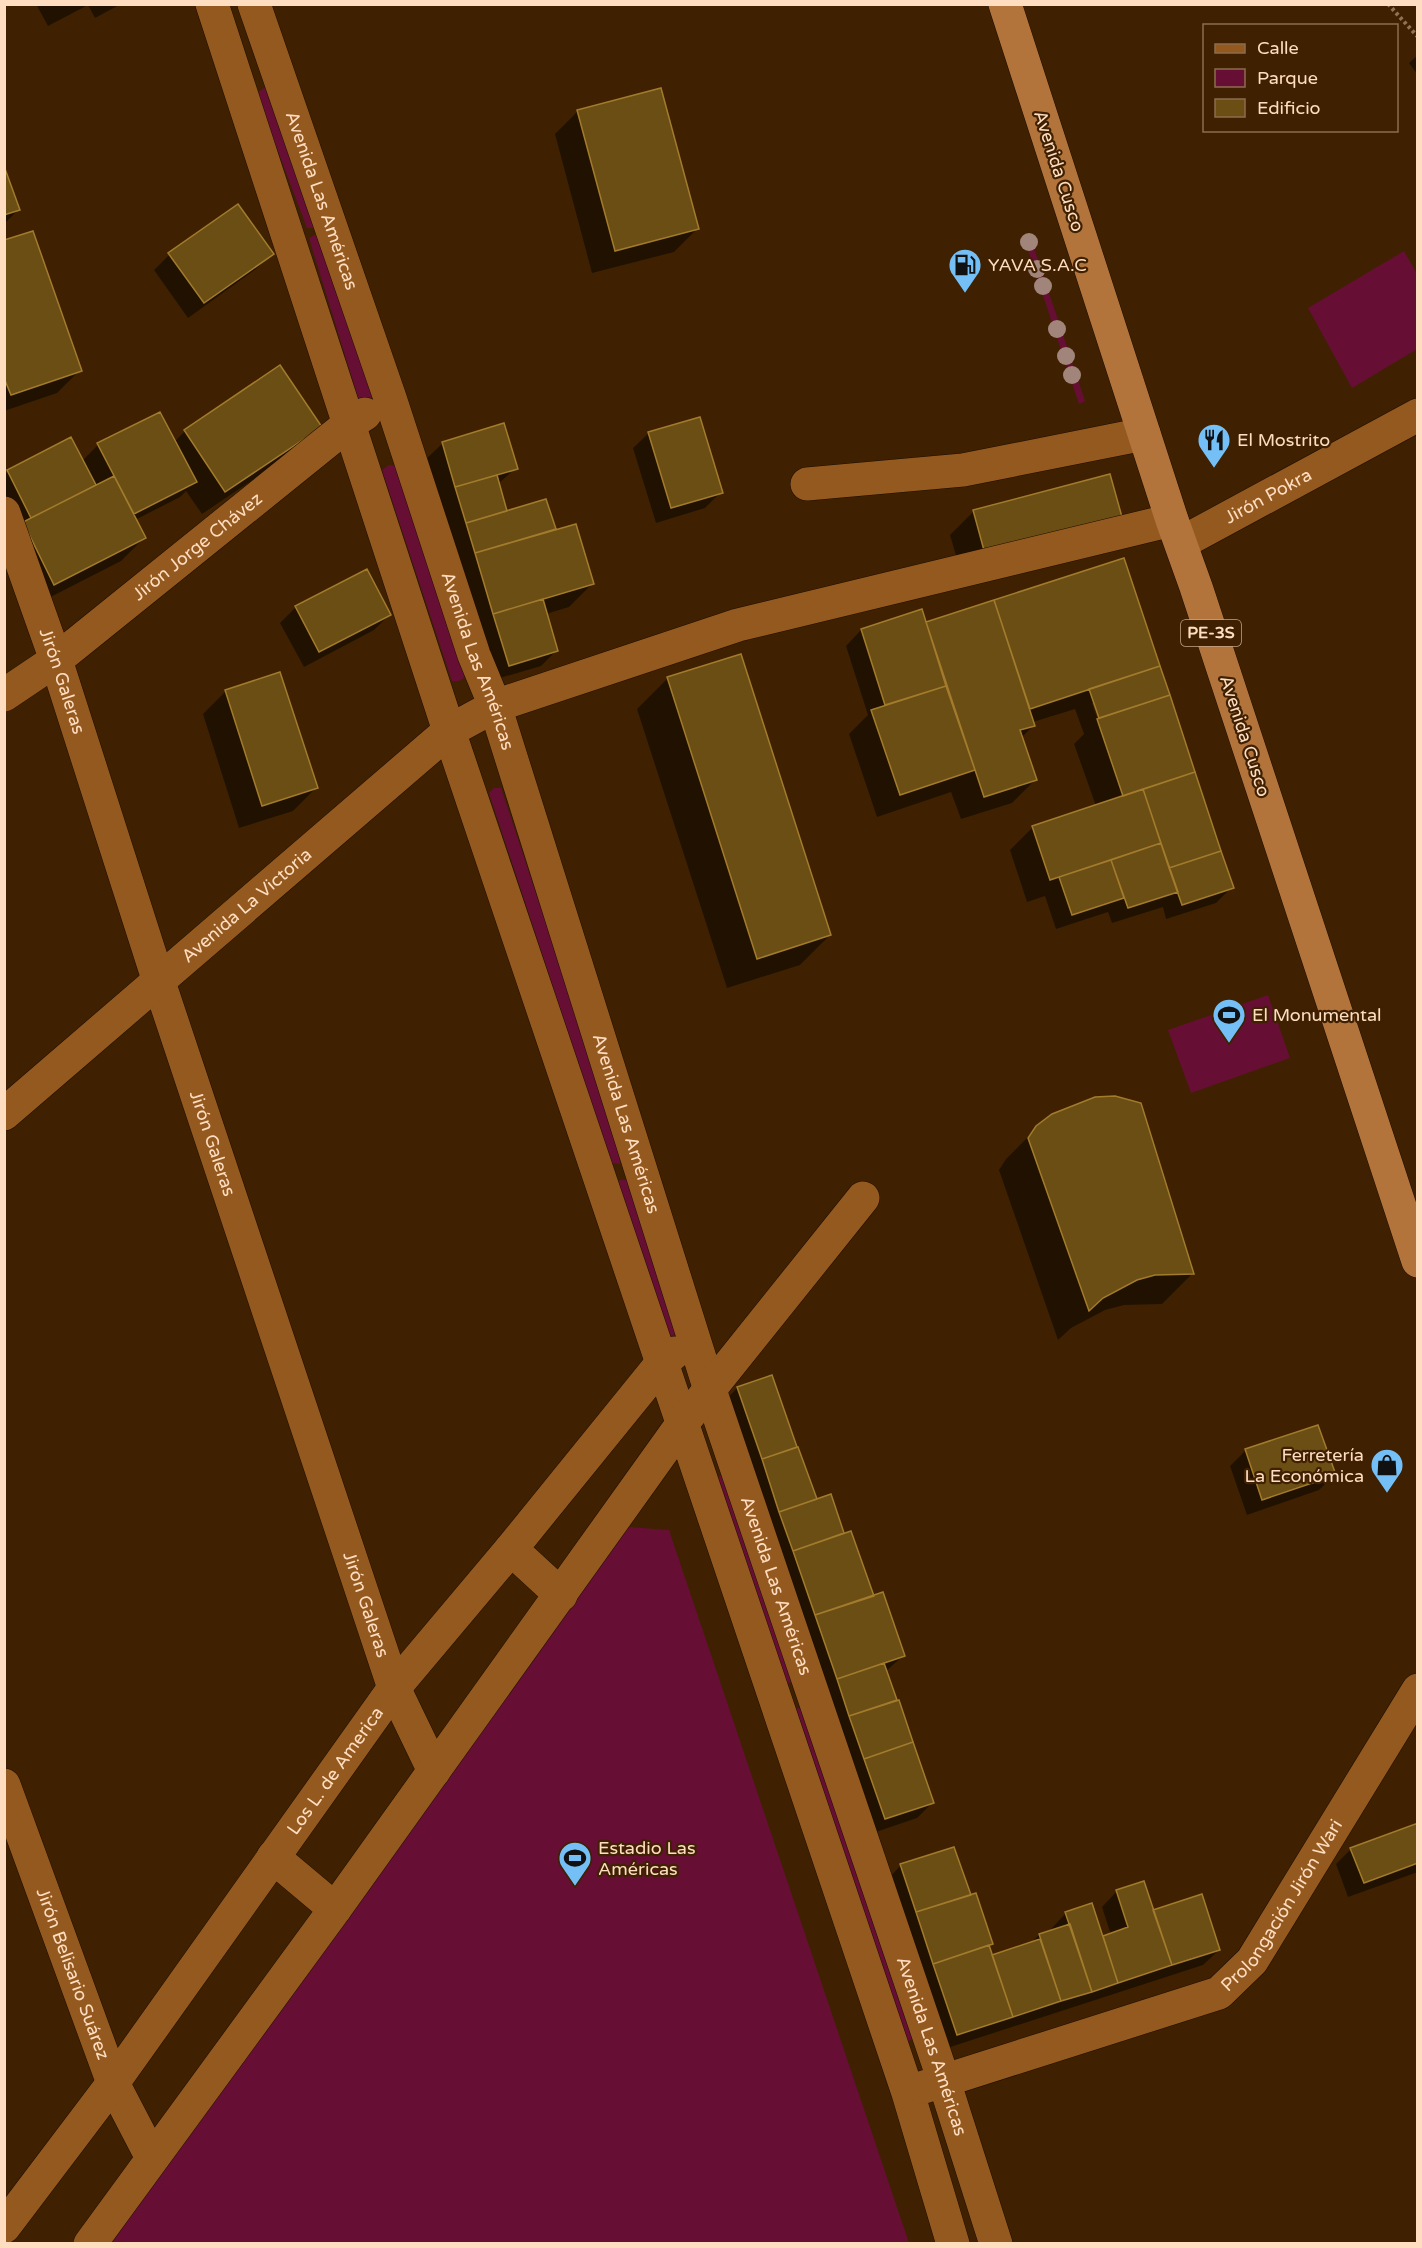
<svg xmlns="http://www.w3.org/2000/svg" width="1422" height="2248" font-family="'Varela Round',sans-serif">
	<rect width="100%" height="100%" fill="#3f2102"/>
	<!-- green -->
	<path fill="#670e35" d="M266 87 314 228H307L256 93Z
		M318 233 374 400 360 404 309 238Z
		M1030 236 1085 401 1079 404 1024 238Z
		M1404 251 1417 274V349L1352 388 1308 308Z
		M389 465 396 466 465 677 459 681H452L382 470Z
		M494 788H501L624 1159 619 1164 611 1163 489 793Z
		M1268 995 1290 1058 1191 1093 1168 1030Z
		M620 1180H629L678 1333 667 1338 617 1182Z
		M720 1476H726L794 1680 787 1684 716 1479Z
		M629 1527 669 1530 909 2243 96 2244Z
		M796 1708 804 1709 914 2038 907 2042Z"/>
	<!-- shadow -->
	<path fill="#0007" fill-rule="evenodd" d="M36 4H121L95 18 88 5 48 26Z
		M1418 55V75L1409 63Z
		M578 111 697 229 674 252 592 273 555 134Z
		M4 170 19 209 4 224Z
		M4 242 80 370 57 393 4 411Z
		M272 254 256 269 188 318 154 270 169 255Z
		M280 367 320 427 297 450 202 514 186 491 180 497 135 520 144 538 121 561 31 607 4 511V475L8 471 82 461 98 445 174 442 185 431Z
		M649 433 721 492 705 508 656 523 633 448Z
		M443 443 516 468 498 484 506 512 554 529 550 533 592 584 569 607 546 614 557 650 541 666 493 680 427 458Z
		M1109 475 962 576 950 535 973 512Z
		M1123 560 1232 887 1216 903 1166 919 1163 907 1112 923 1108 912 1056 929 1045 896 1027 902 1010 850 1033 827 1096 806 1074 744 1084 734 1075 709 1033 722 1034 725 1021 738 1036 779 1012 803 961 819 951 792 877 817 849 734 868 715 846 646 861 630 921 611 927 624ZM1092 703H1095L1103 725 1100 726Z
		M296 607 389 615 374 630 304 667 280 623Z
		M740 656 830 935 800 965 727 988 637 709 667 679Z
		M226 691 316 788 293 811 239 828 203 714Z
		M1037 1128 1192 1274 1162 1304 1124 1305 1105 1310 1071 1328 1058 1340 999 1170 1006 1159Z
		M771 1377 816 1501 830 1496 843 1535 903 1656 885 1672 932 1803 917 1818 870 1834 722 1404 737 1388Z
		M1317 1426 1334 1475 1319 1490 1247 1515 1230 1466 1245 1451Z
		M1418 1825V1872L1348 1897 1336 1864 1351 1849Z
		M901 1865 970 1897 991 1944 988 1947 991 1957 1031 1943 1039 1935 1052 1932 1051 1929 1066 1913 1102 1938 1111 1935 1102 1907 1117 1891 1219 1950 1203 1965 941 2050 886 1881Z"/>
	<!-- building -->
	<path fill="#6a4e14" stroke="#a37b2d" stroke-width="1.5" d="M661 88 699 229 615 251 577 110Z
		M4 166 20 210 4 215Z
		M238 204 274 254 204 303 168 253Z
		M33 231 82 371 11 395 4 378V240Z
		M280 365 322 427 225 492 184 430Z
		M160 412 197 482 134 514 97 443Z
		M700 417 723 493 671 508 648 432Z
		M504 423 518 469 455 487 442 442Z
		M71 437 96 485 31 518 7 470Z
		M1110 474 1122 517 985 554 973 510Z
		M497 475 507 511 466 523 455 487Z
		M114 476 146 538 54 585 23 522Z
		M546 499 556 529 475 553 466 523Z
		M576 524 594 584 493 614 475 553Z
		M1124 558 1160 666 1030 709 994 600Z
		M367 569 391 615 319 652 295 606Z
		M543 599 558 651 509 666 493 614Z
		M994 600 1035 726 1020 730 1037 780 984 797 926 622Z
		M922 609 946 686 885 705 861 629Z
		M741 654 831 935 757 959 667 677Z
		M1160 666 1170 695 1099 718 1089 689Z
		M280 672 318 788 262 806 225 690Z
		M946 686 975 770 900 795 871 710Z
		M1170 695 1195 772 1123 796 1097 719Z
		M1195 772 1221 851 1169 868 1143 789Z
		M1143 789 1161 843 1050 880 1032 826Z
		M1161 843 1178 892 1128 908 1111 860Z
		M1221 851 1234 888 1182 905 1169 868Z
		M1111 860 1124 898 1072 915 1059 877Z
		M1115 1096 1141 1103 1194 1274 1155 1275 1137 1280 1103 1298 1089 1311 1028 1138 1036 1126 1052 1114 1095 1097Z
		M772 1375 797 1447 762 1459 737 1387Z
		M1318 1425 1336 1475 1262 1500 1245 1449Z
		M798 1447 817 1499 779 1512 762 1459Z
		M831 1494 844 1533 793 1551 779 1512Z
		M851 1531 874 1596 815 1615 793 1551Z
		M883 1592 905 1656 837 1679 815 1615Z
		M884 1663 897 1700 849 1716 837 1679Z
		M899 1700 913 1742 864 1759 849 1716Z
		M913 1742 934 1803 885 1819 864 1759Z
		M1418 1823V1863L1364 1883 1350 1848Z
		M954 1847 971 1895 916 1912 900 1864Z
		M1144 1881 1172 1965 1118 1983 1103 1936 1128 1927 1116 1890Z
		M976 1893 993 1944 933 1964 916 1912Z
		M1202 1894 1220 1950 1172 1965 1153 1910Z
		M1092 1903 1118 1983 1092 1992 1065 1912Z
		M1070 1924 1092 1992 1061 2001 1039 1934Z
		M1040 1939 1061 2001 1013 2017 992 1955Z
		M989 1945 1013 2017 957 2035 933 1964Z"/>
	<g fill="none" stroke-linecap="round" stroke-linejoin="round">
		<!-- minor casing -->
		<g stroke="#1f0d00" stroke-width="34">
			<g id="minor">
				<path d="M212 4 449 731 908 2093 953 2244"/>
				<path id="s1" d="M254 4 390 398 474 655 495 706 710 1390 944 2081 996 2244"/>
				<path d="M807 484 963 470 1144 434"/>
				<path id="s2" d="M4 513 56 660 159 982 394 1688 434 1771"/>
				<path id="s3" d="M1181 543 1418 415"/>
				<path id="s4" d="M4 695 56 660 349 424 365 414"/>
				<path id="s5" d="M4 1114 449 731 495 706 738 625 1172 520"/>
				<path d="M511 1549 561 1595"/>
				<path id="s6" d="M4 1785 113 2083 152 2158"/>
				<path d="M273 1857 335 1909"/>
				<path id="s7" d="M924 2087 1219 1993 1252 1961 1418 1690"/>
				<path id="s8" d="M4 2227 113 2083 394 1688 511 1549 661 1364 674 1353"/>
				<path d="M90 2244 335 1909 682 1424 863 1198"/>
			</g>
		</g>
		<!-- highway casing -->
		<g stroke="#1f0d00" stroke-width="34">
			<path id="highway" d="M1005 4 1172 520 1196 587 1418 1261"/>
		</g>
		<!-- path -->
		<path stroke="#927254" stroke-width="4" stroke-dasharray="3 3" stroke-linecap="butt" d="M1388 4 1418 37"/>
		<!-- minor -->
		<use href="#minor" stroke="#94591e" stroke-width="33"/>
		<!-- highway -->
		<use href="#highway" stroke="#b3743b" stroke-width="33"/>
	</g>
	<!-- trees -->
	<g fill="#a2857a">
		<circle cx="1029" cy="242" r="9"/>
		<circle cx="1037" cy="269" r="9"/>
		<circle cx="1043" cy="286" r="9"/>
		<circle cx="1057" cy="329" r="9"/>
		<circle cx="1066" cy="356" r="9"/>
		<circle cx="1072" cy="375" r="9"/>
	</g>
	<!-- icons -->
	<defs>
		<g id="fuel-pin" transform="scale(1.725)"><path d="M0 17L-7.5 6A9.5 9.5 0 1 1 7.5 6Z" fill="#74c0f6" stroke="#3f2102"/><path d="M-5.5-6h7V0h2V4h1.3V-2.5L3-4.5l.8-.8L6-3V5H2.5V1h-1V6h-7ZM-4.2-4.7v3.2H.2V-4.7Z" fill="#111"/></g>
		<g id="restaurant-pin" transform="scale(1.725)"><path d="M0 17L-7.5 6A9.5 9.5 0 1 1 7.5 6Z" fill="#74c0f6" stroke="#3f2102"/><path d="M-5-6h1v4h1v-4h1v4h1v-4h1v5L-1.5 .5V6h-2V.5L-5-1ZM5-6V6H3V1.5H1.5Q1.5-4 5-6Z" fill="#111"/></g>
		<g id="stadium-pin" transform="scale(1.725)"><path d="M0 17L-7.5 6A9.5 9.5 0 1 1 7.5 6Z" fill="#74c0f6" stroke="#3f2102"/><path d="M0-5a6.5 5 0 1 0 0 10a6.5 5 0 1 0 0-10ZM-3.5-1.8h7v3.6h-7Z" fill="#111"/></g>
		<g id="shop-pin" transform="scale(1.725)"><path d="M0 17L-7.5 6A9.5 9.5 0 1 1 7.5 6Z" fill="#74c0f6" stroke="#3f2102"/><path d="M-5-2.5h2.3a2.7 3.5 0 0 1 5.4 0H5L5.5 6h-11ZM-1.5-2.5h3a1.5 2.3 0 0 0-3 0Z" fill="#111"/></g>
	</defs>
	<g fill-rule="evenodd">
		<use href="#fuel-pin" x="965" y="265"/>
		<use href="#restaurant-pin" x="1214" y="440"/>
		<use href="#stadium-pin" x="1229" y="1015"/>
		<use href="#shop-pin" x="1387" y="1465"/>
		<use href="#stadium-pin" x="575" y="1858"/>
	</g>
	<g text-anchor="middle" dominant-baseline="central" stroke-width="4.5" stroke-linejoin="round" paint-order="stroke">
		<!-- shield labels -->
		<rect fill="#3f2102" stroke="#c5a588" stroke-width="1.5" x="1181" y="620" width="60" height="26" rx="4.5"/>
		<g font-size="16" font-weight="bold" fill="#ffddc1">
			<text x="1211" y="633">PE-3S</text>
		</g>
		<!-- street labels -->
		<g font-size="18" fill="#ffddc1" stroke="#3f2102">
			<text transform="translate(1059 171) rotate(72)">Avenida Cusco</text>
			<text stroke="none"><textPath href="#s1" startOffset="208">Avenida Las Américas</textPath></text>
			<text stroke="none"><textPath href="#s3" startOffset="99">Jirón Pokra</textPath></text>
			<text stroke="none"><textPath href="#s4" startOffset="244">Jirón Jorge Chávez</textPath></text>
			<text stroke="none"><textPath href="#s1" startOffset="694">Avenida Las Américas</textPath></text>
			<text stroke="none"><textPath href="#s2" startOffset="178">Jirón Galeras</textPath></text>
			<text transform="translate(1245 736) rotate(72)">Avenida Cusco</text>
			<text stroke="none"><textPath href="#s5" startOffset="320">Avenida La Victoria</textPath></text>
			<text stroke="none"><textPath href="#s1" startOffset="1180">Avenida Las Américas</textPath></text>
			<text stroke="none"><textPath href="#s2" startOffset="664">Jirón Galeras</textPath></text>
			<text stroke="none"><textPath href="#s1" startOffset="1666">Avenida Las Américas</textPath></text>
			<text stroke="none"><textPath href="#s2" startOffset="1150">Jirón Galeras</textPath></text>
			<text stroke="none"><textPath href="#s8" startOffset="564">Los L. de America</textPath></text>
			<text stroke="none"><textPath href="#s7" startOffset="418">Prolongación Jirón Wari</textPath></text>
			<text stroke="none"><textPath href="#s6" startOffset="201">Jirón Belisario Suárez</textPath></text>
			<text stroke="none"><textPath href="#s1" startOffset="2152">Avenida Las Américas</textPath></text>
		</g>
		<!-- poi labels -->
		<g font-size="18" fill="#ffddc1" stroke="#3f2102" text-anchor="start">
			<text x="988" y="265">YAVA S.A.C</text>
			<text x="1237" y="440">El Mostrito</text>
			<text x="1252" y="1015">El Monumental</text>
			<text x="1364" y="1455" text-anchor="end">Ferretería<tspan x="1364" dy="21">La Económica</tspan></text>
			<text x="598" y="1848">Estadio Las<tspan x="598" dy="21">Américas</tspan></text>
		</g>
	</g>
	<!-- border -->
	<rect width="1422" height="2248" fill="none" stroke="#ffddc1" stroke-width="12"/>
	<!-- legend -->
	<rect x="1203" y="24" width="195" height="108" fill="#3f2102" stroke="#8c6c4e" stroke-width="1.5"/>
	<rect x="1215" y="44" width="30" height="9" fill="#94591e" stroke="#8c6c4e" stroke-width="1.5"/>
	<text x="1257" y="54" font-size="18" fill="#ffddc1">Calle</text>
	<rect x="1215" y="69" width="30" height="18" fill="#670e35" stroke="#8c6c4e" stroke-width="1.5"/>
	<text x="1257" y="84" font-size="18" fill="#ffddc1">Parque</text>
	<rect x="1215" y="99" width="30" height="18" fill="#6a4e14" stroke="#8c6c4e" stroke-width="1.5"/>
	<text x="1257" y="114" font-size="18" fill="#ffddc1">Edificio</text>
</svg>
